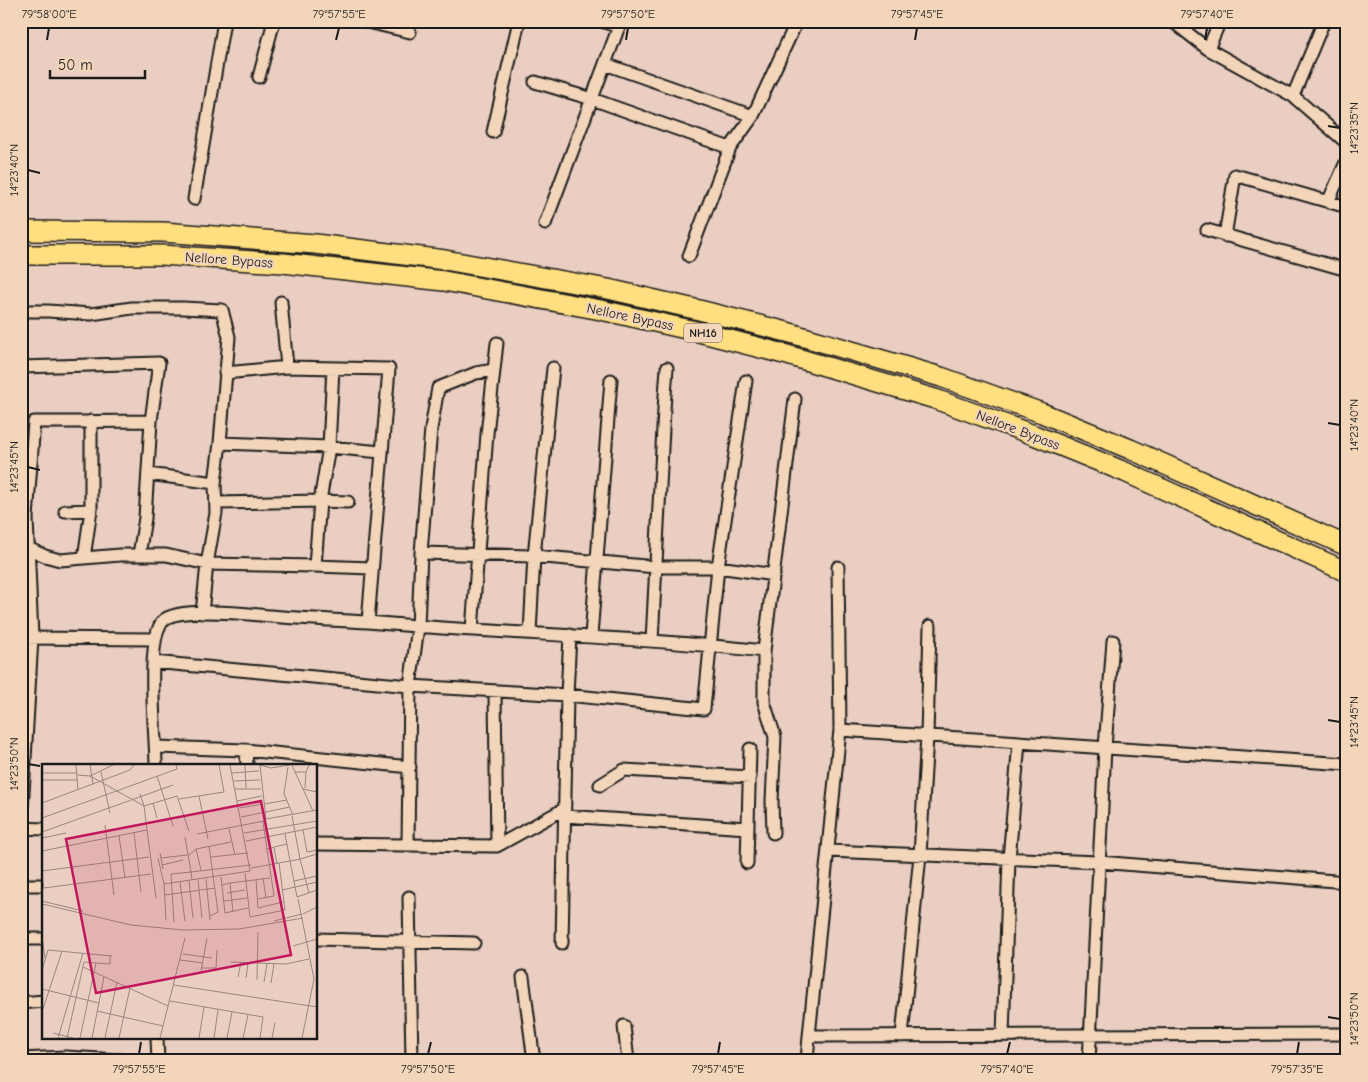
<svg xmlns="http://www.w3.org/2000/svg" width="1368" height="1082" font-family="'Comic Neue',sans-serif">
	<rect width="100%" height="100%" fill="#e9cec1"/>
	<filter id="ink" filterUnits="userSpaceOnUse"><feTurbulence type="fractalNoise" baseFrequency=".02" numOctaves="2"/><feDisplacementMap in="SourceGraphic" scale="10" xChannelSelector="R" yChannelSelector="G"/><feConvolveMatrix kernelMatrix="1 2 1 2 8 2 1 2 1" color-interpolation-filters="sRGB"/></filter>
	<g filter="url(#ink)">
		<g fill="none" stroke-linecap="round" stroke-linejoin="round">
			<!-- minor casing -->
			<g stroke="#1c1c1c" stroke-width="15">
				<path id="minor" d="M363 21 410 32
					M601 21 619 27
					M1172 21 1208 49 1293 96 1347 143
					M1208 49 1220 21
					M605 64 753 116
					M259 77 274 21
					M535 82 592 99 730 148
					M1293 96 1324 21
					M493 132 519 21
					M194 199 224 21
					M1328 202 1347 160
					M545 224 621 21
					M1207 230 1347 270
					M1225 236 1235 175 1347 207
					M689 256 730 148 753 116 797 21
					M281 302 287 367
					M21 311H48L91 314 132 308H183L222 310 229 337 220 443 215 483 216 513 207 564 202 613
					M21 367 159 363 151 421 145 518 139 555
					M333 368 329 447 320 501 315 566 372 568
					M225 373 287 367 389 369 368 622
					M220 443 329 447 381 452
					M148 474 215 483
					M217 503 320 501 348 502
					M65 511 91 510
					M30 549 45 556 60 560 120 555H166L207 564 315 566
					M421 553 534 556 656 567H718L774 575
					M84 558 91 510V421
					M838 567 840 730 809 1036 1347 1034
					M472 630 487 434 497 343
					M530 633 534 556 553 368
					M570 635 567 695 704 709 718 567 746 381
					M591 636 611 380
					M21 638 154 639
					M652 641 664 409 667 368
					M153 662 410 686 567 695 562 943
					M495 691 497 846
					M840 730 1347 764
					M156 747 246 750 410 767
					M246 750 247 766
					M156 766C156 737 145 639 163 621 177 606 249 614 270 616 303 619 336 620 368 622 403 625 438 628 474 630 570 636 667 640 764 651
					M600 785 624 770 750 777
					M564 816 748 828
					M21 828 32 638 27 518 34 422 151 421
					M21 828 44 829
					M773 833 772 801 775 737 764 702V651L795 399
					M316 844 497 846 564 809
					M408 845 410 686 418 627 421 553 431 429 438 388 476 373 494 370
					M828 851 1099 862 1347 882
					M747 863 750 749
					M21 885H44
					M409 897 412 1061
					M21 939H44
					M316 939 474 943
					M523 977 534 1061
					M21 1003 44 1001
					M624 1026 628 1061
					M1003 1035 1009 859 1019 742
					M902 1036 920 855 927 736 930 626
					M157 1038 158 1061
					M21 1059 65 1057 137 1061
					M807 1061 809 1036
					M1089 1061 1105 748 1113 641"/>
			</g>
			<!-- trunk casing -->
			<g stroke="#1c1c1c" stroke-width="22">
				<path id="trunk" d="M21 231 163 232 315 244 445 260 608 289 699 310 787 332 941 377 1042 413 1130 449 1347 546
					M21 255H161L283 263 444 281 601 310 695 331 784 354 935 399 1034 435 1125 472 1347 572"/>
			</g>
			<!-- minor -->
			<use href="#minor" stroke="#f3d6ba" stroke-width="11"/>
			<!-- trunk -->
			<use href="#trunk" stroke="#ffdf80" stroke-width="19"/>
		</g>
	</g>
	<!-- ticks -->
	<path fill="none" stroke="#1c1c1c" stroke-width="2" d="M47 40 49 28M336 40 339 28M626 40 628 28M915 40 917 28M1205 40 1207 28M1328 126 1340 128M28 170 40 173M1328 423 1340 425M28 467 40 470M1328 720 1340 722M28 764 40 766M1328 1017 1340 1019M139 1054 141 1042M428 1054 431 1042M718 1054 720 1042M1007 1054 1010 1042M1297 1054 1299 1042"/>
	<g text-anchor="middle" dominant-baseline="central" stroke-width="4.5" stroke-linejoin="round" paint-order="stroke">
		<!-- shield labels -->
		<rect fill="#f3d6ba" stroke="#5c544b" stroke-width="1" x="684" y="323.5" width="38" height="19" rx="4"/>
		<g font-size="12" font-weight="bold" fill="#1c1c1c">
			<text x="703" y="333">NH16</text>
		</g>
		<!-- street labels -->
		<g font-size="14" fill="#1c1c1c" stroke="#f3d6ba">
			<text transform="translate(229 260) rotate(4)">Nellore Bypass</text>
			<text transform="translate(630 317) rotate(12)">Nellore Bypass</text>
			<text transform="translate(1018 430) rotate(21)">Nellore Bypass</text>
		</g>
	</g>
	<!-- overview -->
	<g transform="translate(42 764)">
		<rect width="275" height="275" fill="#e9cec1"/>
		<path fill="none" stroke="#97877f" stroke-width="1" d="M34 1 36 26M48 1 51 20M203 1 204 24M218 1 224 55 275 46M218 1 229 4 248 1M250 1 253 8H264L267 1M246 3 242 30 251 51M59 8 68 49M253 8 261 25 275 28M0 9H34M190 9 217 7M35 11 48 12 71 1M48 12 102 42 105 66M115 12 131 62M0 16H35M192 17 218 16M263 24 264 8M193 25H219M261 25 271 47M98 30 102 42 135 32 147 67M157 32 166 75M137 35 182 28 177 1M195 37 220 32M0 39 88 6 92 1M111 39 115 54M222 40 245 36M197 44 221 40M250 52 258 95 275 90M199 53 248 43M0 54 135 5 134 1M63 61 72 131M187 65 193 91M261 66 265 88 275 86M0 68 131 21M92 69 99 128M202 69 275 57M155 70 222 57M243 70 248 97 258 95 267 129M77 72 83 114M143 73 149 108 209 101M0 74 24 69M204 77 275 63M167 82 176 148 168 152M232 84 235 100M154 85 159 106M224 85 245 80M0 87 105 66 114 134M118 89 121 105M146 92 154 85 189 78M169 93 206 89M116 94 122 120 124 156M119 94 145 91M120 101 141 96M209 104 248 97 255 133 275 126M0 107 107 93M203 109 208 153 243 146 237 99M0 113 2 124 109 110M179 113 183 149 206 144M221 114 224 134M164 115 168 156M156 116 160 154M214 116 216 144 241 138M147 117 151 154M252 117 275 112M138 118 143 157M188 119 228 114M122 120 208 107 188 1M180 121 188 119 191 148M240 126 275 118M185 129 203 126M123 131 173 124M215 135 232 132 221 58M256 135 272 215 260 274M0 137 41 147M182 137 205 134M0 140 89 161 141 166 197 165 261 154M261 150 275 143M232 157 260 150M132 158 129 110 149 108 150 116M0 173 3 194M251 182 275 175M141 190 170 194M138 196 161 199M189 198 244 200 267 195M41 203 126 242M160 204H174L175 186M0 206 6 186 70 192M159 207 165 174M196 213 199 198M204 214 206 199M215 216 216 168M222 218 225 200M229 219 232 200M132 221 275 243M0 225 57 239M128 237 221 253 218 274M55 247 121 262M0 248 20 187M11 269 31 274M16 274 41 189M25 274 42 198 68 200V192M38 274 54 199M50 274 62 213M63 274 75 218M77 274 88 224M118 274 143 174M157 274 162 243M172 274 176 246M185 274 190 248M201 274 206 251M230 274 233 259"/>
		<path fill="#c2185b" fill-opacity="0.15" stroke="#c2185b" stroke-width="2.5" d="M219 37 249 191 54 229 24 75Z"/>
		<rect width="275" height="275" fill="none" stroke="#1c1c1c" stroke-width="2.5"/>
	</g>
	<!-- margin -->
	<rect width="1368" height="1082" fill="none" stroke="#f3d6ba" stroke-width="55"/>
	<!-- scale -->
	<path d="M50 70v8h95v-8" fill="none" stroke="#1c1c1c" stroke-width="2.5"/>
	<text x="58" y="70" font-size="15" fill="#1c1c1c" stroke="#f3d6ba" stroke-width="4" paint-order="stroke">50 m</text>
	<rect x="28" y="28" width="1312" height="1026" fill="none" stroke="#1c1c1c" stroke-width="2"/>
	<g font-size="12" text-anchor="middle" fill="#1c1c1c">
		<text x="49" y="18">79°58'00"E</text>
		<text x="339" y="18">79°57'55"E</text>
		<text x="628" y="18">79°57'50"E</text>
		<text x="917" y="18">79°57'45"E</text>
		<text x="1207" y="18">79°57'40"E</text>
		<text transform="translate(1354 128) rotate(-90)" y="4">14°23'35"N</text>
		<text transform="translate(14 170) rotate(-90)" y="4">14°23'40"N</text>
		<text transform="translate(1354 425) rotate(-90)" y="4">14°23'40"N</text>
		<text transform="translate(14 467) rotate(-90)" y="4">14°23'45"N</text>
		<text transform="translate(1354 722) rotate(-90)" y="4">14°23'45"N</text>
		<text transform="translate(14 764) rotate(-90)" y="4">14°23'50"N</text>
		<text transform="translate(1354 1019) rotate(-90)" y="4">14°23'50"N</text>
		<text x="139" y="1073">79°57'55"E</text>
		<text x="428" y="1073">79°57'50"E</text>
		<text x="718" y="1073">79°57'45"E</text>
		<text x="1007" y="1073">79°57'40"E</text>
		<text x="1297" y="1073">79°57'35"E</text>
	</g>
</svg>
